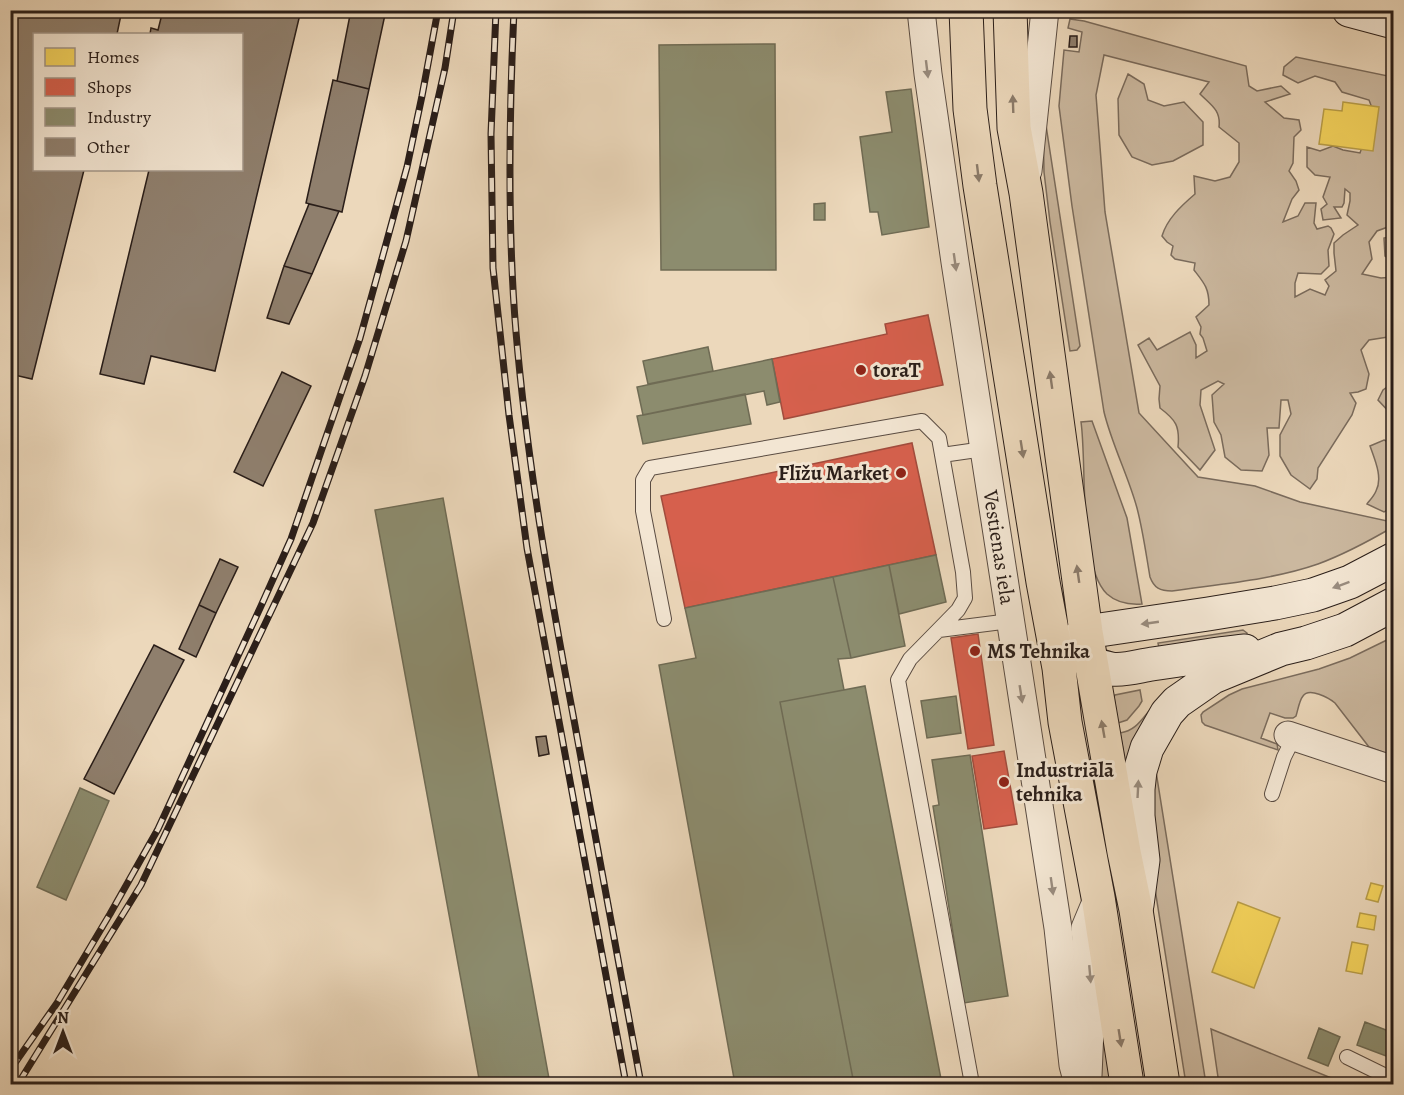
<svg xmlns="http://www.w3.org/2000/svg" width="1404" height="1095" font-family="Alegreya,serif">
	<rect width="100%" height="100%" fill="#ecd8bb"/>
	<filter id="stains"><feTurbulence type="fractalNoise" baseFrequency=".00333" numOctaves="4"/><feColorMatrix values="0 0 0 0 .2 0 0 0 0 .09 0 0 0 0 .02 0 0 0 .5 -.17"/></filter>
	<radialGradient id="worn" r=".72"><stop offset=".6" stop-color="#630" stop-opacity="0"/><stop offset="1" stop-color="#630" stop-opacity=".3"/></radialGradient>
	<!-- green -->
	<path fill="#cbb89f" stroke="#7a6b5c" stroke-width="1.5" d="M1070 19 1084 21 1246 66 1249 86 1257 91 1281 86 1290 94 1265 102 1284 118 1299 120 1301 130 1294 137 1293 163 1289 171 1296 181 1299 190 1292 199 1283 222 1298 216 1305 203H1316L1314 223 1317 229 1328 226 1331 228 1334 234 1328 250 1329 266 1321 274 1298 273 1295 283V297L1310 289 1325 295 1329 286 1325 280 1336 271 1334 253V243L1343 235 1358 225 1347 215 1350 201V193L1345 189 1344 203 1342 207H1334L1341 218 1323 220 1321 209 1327 204 1323 197 1330 177 1315 175 1307 167V147L1320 151 1333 146 1343 150 1360 153 1374 113 1369 100 1342 92 1335 82 1315 76 1298 83 1283 75 1284 67 1296 57 1393 77 1394 176 1388 201 1393 207V233L1388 227 1377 231 1369 242 1372 259 1362 274 1381 278 1393 277V338L1388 337 1369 340 1361 350 1369 374 1366 389 1358 392 1350 393 1356 403 1352 415 1318 468 1317 479 1310 489 1291 475 1280 456V435L1291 414 1288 400H1281L1279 428H1267L1269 455 1262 471 1241 470 1225 457 1221 435 1214 422 1212 395 1224 384 1218 381 1201 390 1200 405 1215 450 1200 470 1178 447C1180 426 1176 420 1160 408L1159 399 1160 386 1138 345 1149 338 1157 350 1190 332 1196 345V358L1207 351 1203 338 1200 334 1201 327 1196 317 1209 305C1209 288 1204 283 1194 270L1195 263 1175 259 1171 255 1173 246 1167 242 1162 236C1167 219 1181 206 1195 194L1194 176 1215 181 1230 177 1239 162V143L1219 127C1221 110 1211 105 1200 94L1209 82 1104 55 1096 95 1105 212 1139 413 1198 477 1255 486 1300 502 1387 521 1393 513V527C1369 541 1345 554 1318 564 1272 580 1220 584 1172 591 1160 591 1154 588 1150 577 1146 554 1143 531 1137 508 1128 475 1112 445 1104 412L1072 206 1059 106 1064 50 1079 52 1082 32 1068 28Z
		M1128 74 1144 84 1148 100 1164 106 1184 102 1203 122V145L1173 161 1152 165 1132 157 1119 135 1118 99Z
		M1043 118 1045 119 1080 346 1077 350 1070 351 1050 222 1044 172Z
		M1393 236H1394L1393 268 1391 260 1385 256 1384 238Z
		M1393 383 1394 415H1392L1378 400 1383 390Z
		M1092 421 1127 518 1142 604C1128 605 1117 603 1107 594 1078 566 1087 463 1081 422Z
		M1384 440 1391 443 1393 451V487L1391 488 1393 495V506L1384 512 1367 504C1370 500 1374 496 1376 491 1383 478 1375 460 1370 446Z
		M1243 630 1247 633V639L1160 653 1158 643Z
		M1393 637V756L1369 747 1335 703C1329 698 1309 687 1303 696 1299 701 1298 710 1296 716L1293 718H1285L1270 713 1261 738 1277 744 1278 750 1205 725 1202 722 1201 715 1203 712 1229 695 1242 689 1319 669 1350 658Z
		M1140 690 1142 701 1139 706 1127 720 1118 723 1114 697 1115 695Z
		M1149 711 1128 762 1125 761 1120 733C1134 731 1140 722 1149 711Z
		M1154 759 1206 1084H1186L1145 826Z
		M1211 1029 1346 1084H1219Z
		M1104 1030 1115 1084H1095Z"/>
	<!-- homes -->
	<path fill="#f6d55c" stroke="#b99e48" stroke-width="1.5" d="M1343 102 1379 107 1373 151 1319 144 1324 109 1342 111Z
		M1371 883 1383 886 1378 902 1366 899Z
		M1238 902 1280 918 1254 988 1212 972Z
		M1360 913 1376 916 1374 930 1357 927Z
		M1352 942 1368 945 1362 974 1346 971Z"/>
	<!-- shops -->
	<path fill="#d6604d" stroke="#a24c3d" stroke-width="1.5" d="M928 315 943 385 784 419 772 359 887 334 885 324Z
		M912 443 936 555 685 608 661 496Z
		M978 634 994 745 968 749 951 638Z
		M1004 751 1017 824 984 829 972 756Z"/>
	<!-- industry -->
	<path fill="#8c8c6e" stroke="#6f6b54" stroke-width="1.5" d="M775 44 776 270H661L659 45Z
		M911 89 929 227 882 235 878 212H870L860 137 892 132 886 92Z
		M825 203V220H814V204Z
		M708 347 713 371 648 384 643 361Z
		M772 359 780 402 767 405 764 391 643 415 637 387Z
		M745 394 751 424 643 444 637 416Z
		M443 498 550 1084H480L375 510Z
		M936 555 946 602 899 614 889 565Z
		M889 565 905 646 851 658 833 577Z
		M833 577 851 658 838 659 844 690 780 702 854 1084H735L659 665 696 658 685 608Z
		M865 686 942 1084H854L780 702Z
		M956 696 961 733 927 738 921 701Z
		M970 755 1008 996 964 1003 933 806 939 805 932 760Z
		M80 788 109 801 66 900 37 887Z
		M1365 1022 1394 1033V1059L1357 1045Z
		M1319 1028 1340 1037 1328 1066 1308 1058Z"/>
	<!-- building -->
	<path fill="#8f7f6d" stroke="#2a1e19" stroke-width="1.5" d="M10 10H122L117 34H34V170H84L32 379 10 374Z
		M163 10H301L215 371 151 356 144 384 100 374 149 170H242V34H150L151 28 158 30Z
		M351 10H386L369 89 337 81Z
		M1070 36H1077V47H1069Z
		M333 80 369 89 342 212 306 203Z
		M309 204 339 211 312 274 284 266Z
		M284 266 312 274 289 324 267 318Z
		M282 372 311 386 263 486 234 472Z
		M10 430H14L11 604H10Z
		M220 559 238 567 216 613 199 605Z
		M199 605 216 613 196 657 179 649Z
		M154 645 184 660 114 794 84 779Z
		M546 736 549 754 539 756 536 737Z"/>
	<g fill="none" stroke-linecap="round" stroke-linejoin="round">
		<!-- service casing -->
		<g stroke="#5a4c42" stroke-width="16">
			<path id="service" d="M942 455 984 449
				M664 619 643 511V480L650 468 922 421 939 438 963 572 965 598 958 610 910 659 898 680 972 1084
				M939 630 1010 621
				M1272 794 1284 757 1294 737
				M1347 1057 1394 1080"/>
		</g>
		<!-- minor casing -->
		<g stroke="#5a4c42" stroke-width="29">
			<g id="minor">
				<path id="s1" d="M921 10 928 74 955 262 1058 928 1073 1065 1078 1084"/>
				<path d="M1028 171 1045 10"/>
				<path d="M1288 735 1394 770"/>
				<path d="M1088 1076 1091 1006 1085 928 1098 897"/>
			</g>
		</g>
		<!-- secondary casing -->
		<g stroke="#2a1e19" stroke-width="35">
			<path id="secondary" d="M1349 10 1394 22
				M1070 647C1082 657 1094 666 1111 669 1124 671 1139 666 1152 664 1183 660 1214 654 1245 651
				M1066 653 1077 639 1086 632 1208 614 1275 603 1313 595 1350 582 1394 559
				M1137 905 1143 860 1138 816V789L1140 771 1147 748 1167 713 1177 702 1213 677 1281 649 1306 643 1345 630 1394 604"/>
		</g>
		<!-- primary casing -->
		<g stroke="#2a1e19" stroke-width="35">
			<path id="primary" d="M966 10 970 109 980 186 1043 582 1059 668 1065 722 1098 897 1127 1084
				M1010 10 1014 128 1026 193 1086 632 1124 852 1136 910 1163 1084"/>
		</g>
		<!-- service -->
		<use href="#service" stroke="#f3e6d3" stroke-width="14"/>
		<!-- minor -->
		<use href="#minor" stroke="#f3e6d3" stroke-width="27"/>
		<!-- secondary -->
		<use href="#secondary" stroke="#f3e6d3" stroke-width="33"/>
		<!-- primary -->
		<use href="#primary" stroke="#ecd8bb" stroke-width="33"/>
		<!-- rail casing -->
		<g stroke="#2a1e19" stroke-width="7">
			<path id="rail" d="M496 10 491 134 493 268 509 415 527 548 626 1084
				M514 10C509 117 507 225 516 332 527 462 550 592 574 720 596 841 619 963 641 1084
				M10 1070 57 1003 110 914 158 829 261 606 291 539 360 338 386 244 407 167 422 96 438 10
				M18 1084 141 885 313 523 365 376 406 241 445 68 454 10"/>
		</g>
		<!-- rail -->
		<use href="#rail" stroke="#f3e6d3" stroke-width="4.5" stroke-dasharray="14" stroke-linecap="butt"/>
	</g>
	<!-- one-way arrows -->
	<defs><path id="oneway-solid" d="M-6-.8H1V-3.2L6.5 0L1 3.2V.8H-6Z" transform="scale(1.5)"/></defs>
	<g fill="#998c7f">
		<use href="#oneway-solid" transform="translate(927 69) rotate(83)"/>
		<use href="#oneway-solid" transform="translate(955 262) rotate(82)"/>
		<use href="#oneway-solid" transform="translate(1341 585) rotate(160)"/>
		<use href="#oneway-solid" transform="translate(1150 623) rotate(172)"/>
		<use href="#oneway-solid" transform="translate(1021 694) rotate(81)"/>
		<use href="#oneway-solid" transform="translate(1138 789) rotate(-87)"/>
		<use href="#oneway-solid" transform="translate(1052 886) rotate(82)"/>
		<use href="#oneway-solid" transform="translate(1090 974) rotate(85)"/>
	</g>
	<g fill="#8b7b6a">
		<use href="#oneway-solid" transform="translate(1013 104) rotate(-92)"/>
		<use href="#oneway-solid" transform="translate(978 173) rotate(83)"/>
		<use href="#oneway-solid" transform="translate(1051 380) rotate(-98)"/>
		<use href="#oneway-solid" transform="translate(1022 449) rotate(81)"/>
		<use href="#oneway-solid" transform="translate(1078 574) rotate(-98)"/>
		<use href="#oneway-solid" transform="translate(1103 729) rotate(-100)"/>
		<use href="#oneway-solid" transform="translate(1120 1038) rotate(81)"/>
	</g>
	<!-- markers -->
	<g fill="#8f2418" stroke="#f3e6d3" stroke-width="2">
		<circle cx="861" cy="370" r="6"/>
		<circle cx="901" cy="473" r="6"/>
		<circle cx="975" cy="651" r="6"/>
		<circle cx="1004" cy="782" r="6"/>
	</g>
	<g text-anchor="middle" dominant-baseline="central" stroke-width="6" stroke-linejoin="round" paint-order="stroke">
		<!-- poi labels -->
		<g font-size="21" font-weight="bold" fill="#2a1e19" stroke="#f3e6d3" text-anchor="start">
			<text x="873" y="370">toraT</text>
			<text x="889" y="473" text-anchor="end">Flīžu Market</text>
			<text x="987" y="651">MS Tehnika</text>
			<text x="1016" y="770">Industriālā<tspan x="1016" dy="24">tehnika</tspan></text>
		</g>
		<!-- street labels -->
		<g font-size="21" fill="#2a1e19" stroke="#f3e6d3">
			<text stroke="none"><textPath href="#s1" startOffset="543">Vestienas iela</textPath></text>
		</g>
	</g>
	<!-- margin -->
	<rect width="1404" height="1095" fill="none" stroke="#ecd8bb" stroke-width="36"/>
	<rect x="12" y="12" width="1380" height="1071" fill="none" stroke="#2a1e19" stroke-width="3"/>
	<rect x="18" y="18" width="1368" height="1059" fill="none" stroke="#2a1e19" stroke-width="1.5"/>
	<!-- legend -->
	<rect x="33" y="33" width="210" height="138" fill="#f3e6d3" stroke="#a39689" stroke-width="1.5"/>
	<rect x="45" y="48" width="30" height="18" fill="#f6d55c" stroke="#a39689" stroke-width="1.5"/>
	<text x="87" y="63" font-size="18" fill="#2a1e19">Homes</text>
	<rect x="45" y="78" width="30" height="18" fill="#d6604d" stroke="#a39689" stroke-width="1.5"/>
	<text x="87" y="93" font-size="18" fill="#2a1e19">Shops</text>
	<rect x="45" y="108" width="30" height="18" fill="#8c8c6e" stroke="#a39689" stroke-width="1.5"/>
	<text x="87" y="123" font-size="18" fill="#2a1e19">Industry</text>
	<rect x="45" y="138" width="30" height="18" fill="#8f7f6d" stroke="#a39689" stroke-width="1.5"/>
	<text x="87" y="153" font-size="18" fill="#2a1e19">Other</text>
	<!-- north arrow -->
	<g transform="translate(63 1032)" stroke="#f3e6d3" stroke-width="4.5" paint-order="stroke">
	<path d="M0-4.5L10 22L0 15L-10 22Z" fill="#2a1e19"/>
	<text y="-9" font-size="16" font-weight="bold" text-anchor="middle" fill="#2a1e19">N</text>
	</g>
	<rect width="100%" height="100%" filter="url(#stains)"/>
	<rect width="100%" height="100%" fill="url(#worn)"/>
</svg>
